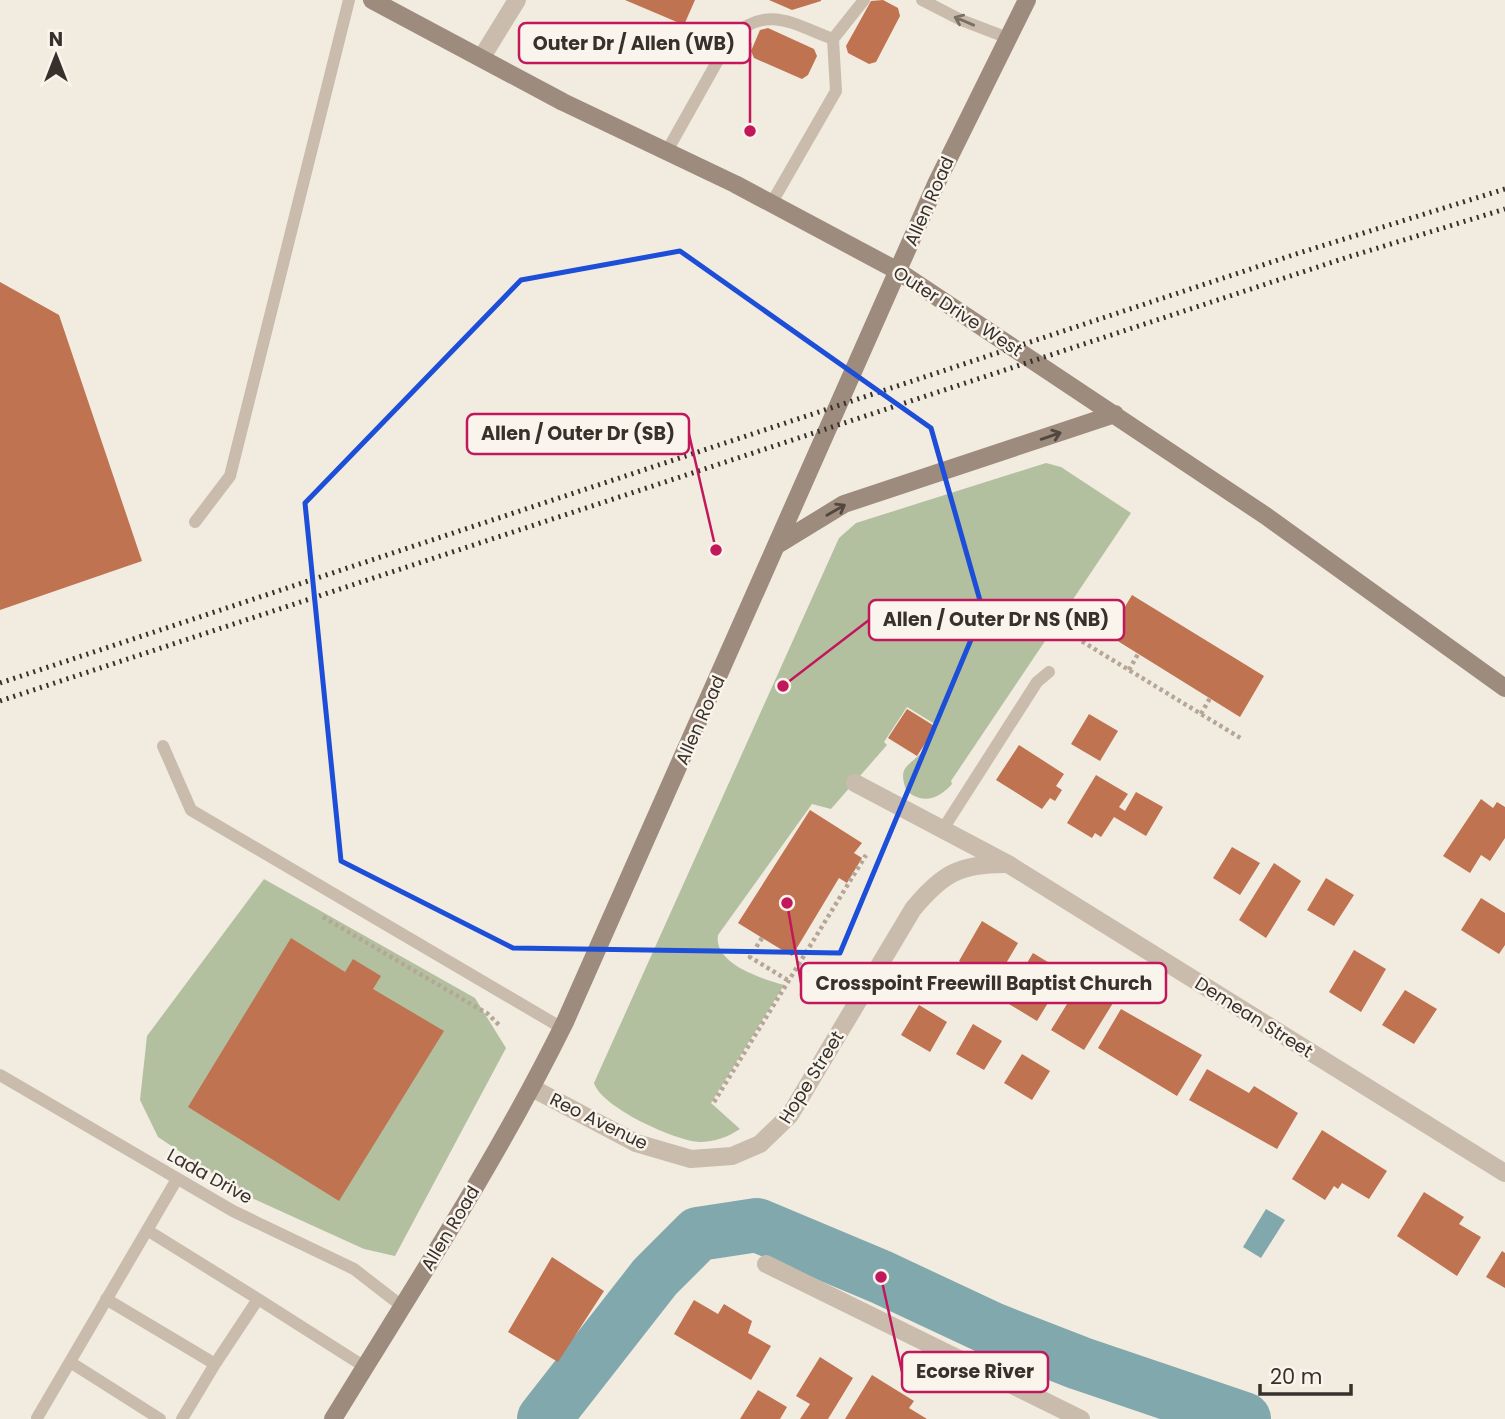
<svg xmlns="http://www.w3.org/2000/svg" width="1505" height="1419" font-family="Poppins,sans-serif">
	<rect width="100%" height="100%" fill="#f2ebe0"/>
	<!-- green -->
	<path fill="#b3c0a0" d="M1046 463 1061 467 1131 513 951 781 952 784C939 799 922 805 906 790 899 769 905 768 918 756 926 749 932 736 938 726L907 707 884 742 887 745 831 809 812 804 718 935C713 964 763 979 784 985L711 1103 740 1129C728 1137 714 1142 700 1142 675 1141 601 1107 594 1083L839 538 856 523Z
		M264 879 475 998 506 1048 395 1256 364 1249 245 1195 158 1137 140 1100 147 1036Z"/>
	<!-- water -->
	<path fill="#80a8ad" d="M1266 1209 1285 1220 1261 1258 1243 1247Z"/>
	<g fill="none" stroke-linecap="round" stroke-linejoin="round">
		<!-- river -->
		<path stroke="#80a8ad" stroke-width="54" d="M544 1419 655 1277 698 1234 757 1225 881 1277 992 1329 1079 1363 1244 1419"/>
	</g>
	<!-- building -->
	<path fill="#bf7350" d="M625 0H695L684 25Z
		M769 0H821V1L792 10Z
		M883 0 898 8 900 16 876 62 869 64 848 53 846 46 871 1Z
		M768 28 814 49 817 56 808 75 802 79 754 58 751 51 760 30Z
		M0 282 59 315 142 561 0 610Z
		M1132 595 1264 676 1240 717 1108 635Z
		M907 709 936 727 917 756 888 738Z
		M1089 714 1118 731 1100 761 1071 744Z
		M1019 745 1064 774 1056 786 1062 790 1055 801 1050 798 1042 809 996 780Z
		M1096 775 1128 794 1119 807 1125 811 1136 792 1163 807 1146 836 1114 817 1101 837 1095 833 1092 838 1067 823Z
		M1481 799 1493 808 1497 802 1505 807V838L1490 861 1481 855 1470 873 1443 856Z
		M810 810 862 843 854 853 862 858 847 883 839 878 792 956 738 923Z
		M1232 847 1260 863 1240 895 1213 878Z
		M1274 863 1301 881 1266 938 1239 920Z
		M1326 878 1354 895 1334 926 1307 910Z
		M1481 898 1505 913V945L1499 954 1461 930Z
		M982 921 1018 943 995 982 959 961Z
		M291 938 345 972 353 959 381 976 373 989 444 1031 339 1201 188 1107Z
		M1354 950 1386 969 1361 1012 1329 992Z
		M1033 953 1066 973 1037 1021 1004 1001Z
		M1080 983 1113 1003 1084 1050 1051 1030Z
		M1405 990 1437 1009 1414 1044 1382 1025Z
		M919 1005 947 1022 930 1052 901 1035Z
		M1121 1009 1202 1055 1177 1096 1098 1048Z
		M973 1024 1002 1041 984 1070 956 1054Z
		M1022 1054 1050 1071 1032 1100 1004 1083Z
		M1207 1069 1249 1093 1254 1086 1298 1113 1277 1149 1189 1100Z
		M1322 1130 1387 1171 1369 1199 1342 1183 1338 1189 1334 1186 1325 1200 1292 1179Z
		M1424 1192 1464 1217 1459 1224 1481 1237 1457 1276 1397 1236Z
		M1502 1251 1505 1253V1288L1486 1277Z
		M552 1257 604 1291 558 1362 508 1332Z
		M694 1300 718 1314 724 1304 752 1321 748 1333 771 1346 751 1380 674 1334Z
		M820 1357 853 1378 828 1419H800L810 1404 796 1396Z
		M872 1375 914 1401 909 1408 927 1419H845Z
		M758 1390 787 1407 780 1419H740Z"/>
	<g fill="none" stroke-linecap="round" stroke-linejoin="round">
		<!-- path -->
		<path stroke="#b5a696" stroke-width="4.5" stroke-dasharray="3.5 3.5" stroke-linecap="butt" d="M1070 634 1242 739
			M1129 670 1138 654
			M1201 714 1210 698
			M323 917 488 1014 501 1027
			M762 938 750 957 789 981
			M714 1102 866 855"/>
		<!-- service -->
		<path stroke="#cabcac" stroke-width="12" d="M922 0 961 20 1008 38
			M833 39 864 0
			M667 151 731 37C769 4 792 24 833 39L836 91 771 204
			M195 522 230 476 349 0
			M163 746 191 810 562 1028
			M943 829 1037 682 1049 672
			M0 1075 233 1211 354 1269 403 1307
			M147 1230 258 1299
			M106 1299 215 1364 258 1299 365 1367
			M70 1362 160 1419
			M37 1418 177 1179
			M182 1419 215 1364"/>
		<!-- minor -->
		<path stroke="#cabcac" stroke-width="18" d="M482 57 517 0
			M855 783 1008 864 1505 1173
			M532 1088 636 1143 691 1159 732 1156 760 1144 790 1115 913 909C942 874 959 864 1005 864
			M766 1264 1081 1419"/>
		<!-- secondary -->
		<path stroke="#9d8b7d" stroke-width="18" d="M372 0 563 102 735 184 898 271 1266 516 1505 688
			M777 545 844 504 1115 414
			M333 1419C413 1288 497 1160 565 1022L937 182 1027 0"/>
		<!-- rail -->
		<path stroke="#38302b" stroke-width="5" stroke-dasharray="2 5" stroke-linecap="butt" d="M0 683 1296 254 1505 189
			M0 701 1345 258 1505 209"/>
	</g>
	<!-- one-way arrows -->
	<defs><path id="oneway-shaft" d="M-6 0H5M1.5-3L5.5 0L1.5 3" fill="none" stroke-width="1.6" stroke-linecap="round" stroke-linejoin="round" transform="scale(1.75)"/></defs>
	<use stroke="#7a6f65" href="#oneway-shaft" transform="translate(964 21) rotate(-157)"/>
	<g stroke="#514740">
		<use href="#oneway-shaft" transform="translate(1051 436) rotate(-19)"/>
		<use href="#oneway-shaft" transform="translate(836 510) rotate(-30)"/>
	</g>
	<!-- marked area -->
	<path fill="none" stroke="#1d4ed8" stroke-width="5" stroke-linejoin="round" d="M680 251 931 428 983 611 840 953 513 948 341 861 305 503 521 280Z"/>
	<g text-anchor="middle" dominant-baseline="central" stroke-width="5" stroke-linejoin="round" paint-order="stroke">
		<!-- street labels -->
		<g font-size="18" fill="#38302b" stroke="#f9f4ec">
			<text transform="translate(929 201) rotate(-66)">Allen Road</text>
			<text transform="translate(958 311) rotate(33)">Outer Drive West</text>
			<text transform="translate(700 720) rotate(-66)">Allen Road</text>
			<text transform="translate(1254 1017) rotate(32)">Demean Street</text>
			<text transform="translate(811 1077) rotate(-58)">Hope Street</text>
			<text transform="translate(599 1121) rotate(26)">Reo Avenue</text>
			<text transform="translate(210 1176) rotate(29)">Lada Drive</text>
			<text transform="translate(450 1228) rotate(-59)">Allen Road</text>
		</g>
	</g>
	<!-- callouts -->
	<path fill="none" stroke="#c2185b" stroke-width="2.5" d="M750 131L750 43M716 550L689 434M783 686L869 620M787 903L801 983M881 1277L902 1372"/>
	<g fill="#c2185b" stroke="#f9f4ec" stroke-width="2.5">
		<circle cx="750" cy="131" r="7"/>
		<circle cx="716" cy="550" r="7"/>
		<circle cx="783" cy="686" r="7"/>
		<circle cx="787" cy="903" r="7"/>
		<circle cx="881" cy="1277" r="7"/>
	</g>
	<g fill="#f9f4ec" stroke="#c2185b" stroke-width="2.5">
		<rect x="519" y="23" width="231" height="40" rx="7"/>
		<rect x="467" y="414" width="222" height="40" rx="7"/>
		<rect x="869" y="600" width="255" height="40" rx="7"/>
		<rect x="801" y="963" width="365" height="40" rx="7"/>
		<rect x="902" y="1352" width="146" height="40" rx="7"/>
	</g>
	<g font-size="19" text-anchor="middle" font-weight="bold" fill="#38302b">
		<text x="634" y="50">Outer Dr / Allen (WB)</text>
		<text x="578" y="440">Allen / Outer Dr (SB)</text>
		<text x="996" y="626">Allen / Outer Dr NS (NB)</text>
		<text x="984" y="990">Crosspoint Freewill Baptist Church</text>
		<text x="975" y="1378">Ecorse River</text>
	</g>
	<!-- north arrow -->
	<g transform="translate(56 56)" stroke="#f9f4ec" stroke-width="5" paint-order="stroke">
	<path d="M0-5L12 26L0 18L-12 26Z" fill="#38302b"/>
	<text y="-10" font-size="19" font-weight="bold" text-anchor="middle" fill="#38302b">N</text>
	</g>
	<!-- scale -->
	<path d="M1260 1384v10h91v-10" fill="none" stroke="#38302b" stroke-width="3.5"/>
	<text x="1270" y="1384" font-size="21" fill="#38302b" stroke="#f9f4ec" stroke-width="5" paint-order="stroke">20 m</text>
</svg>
